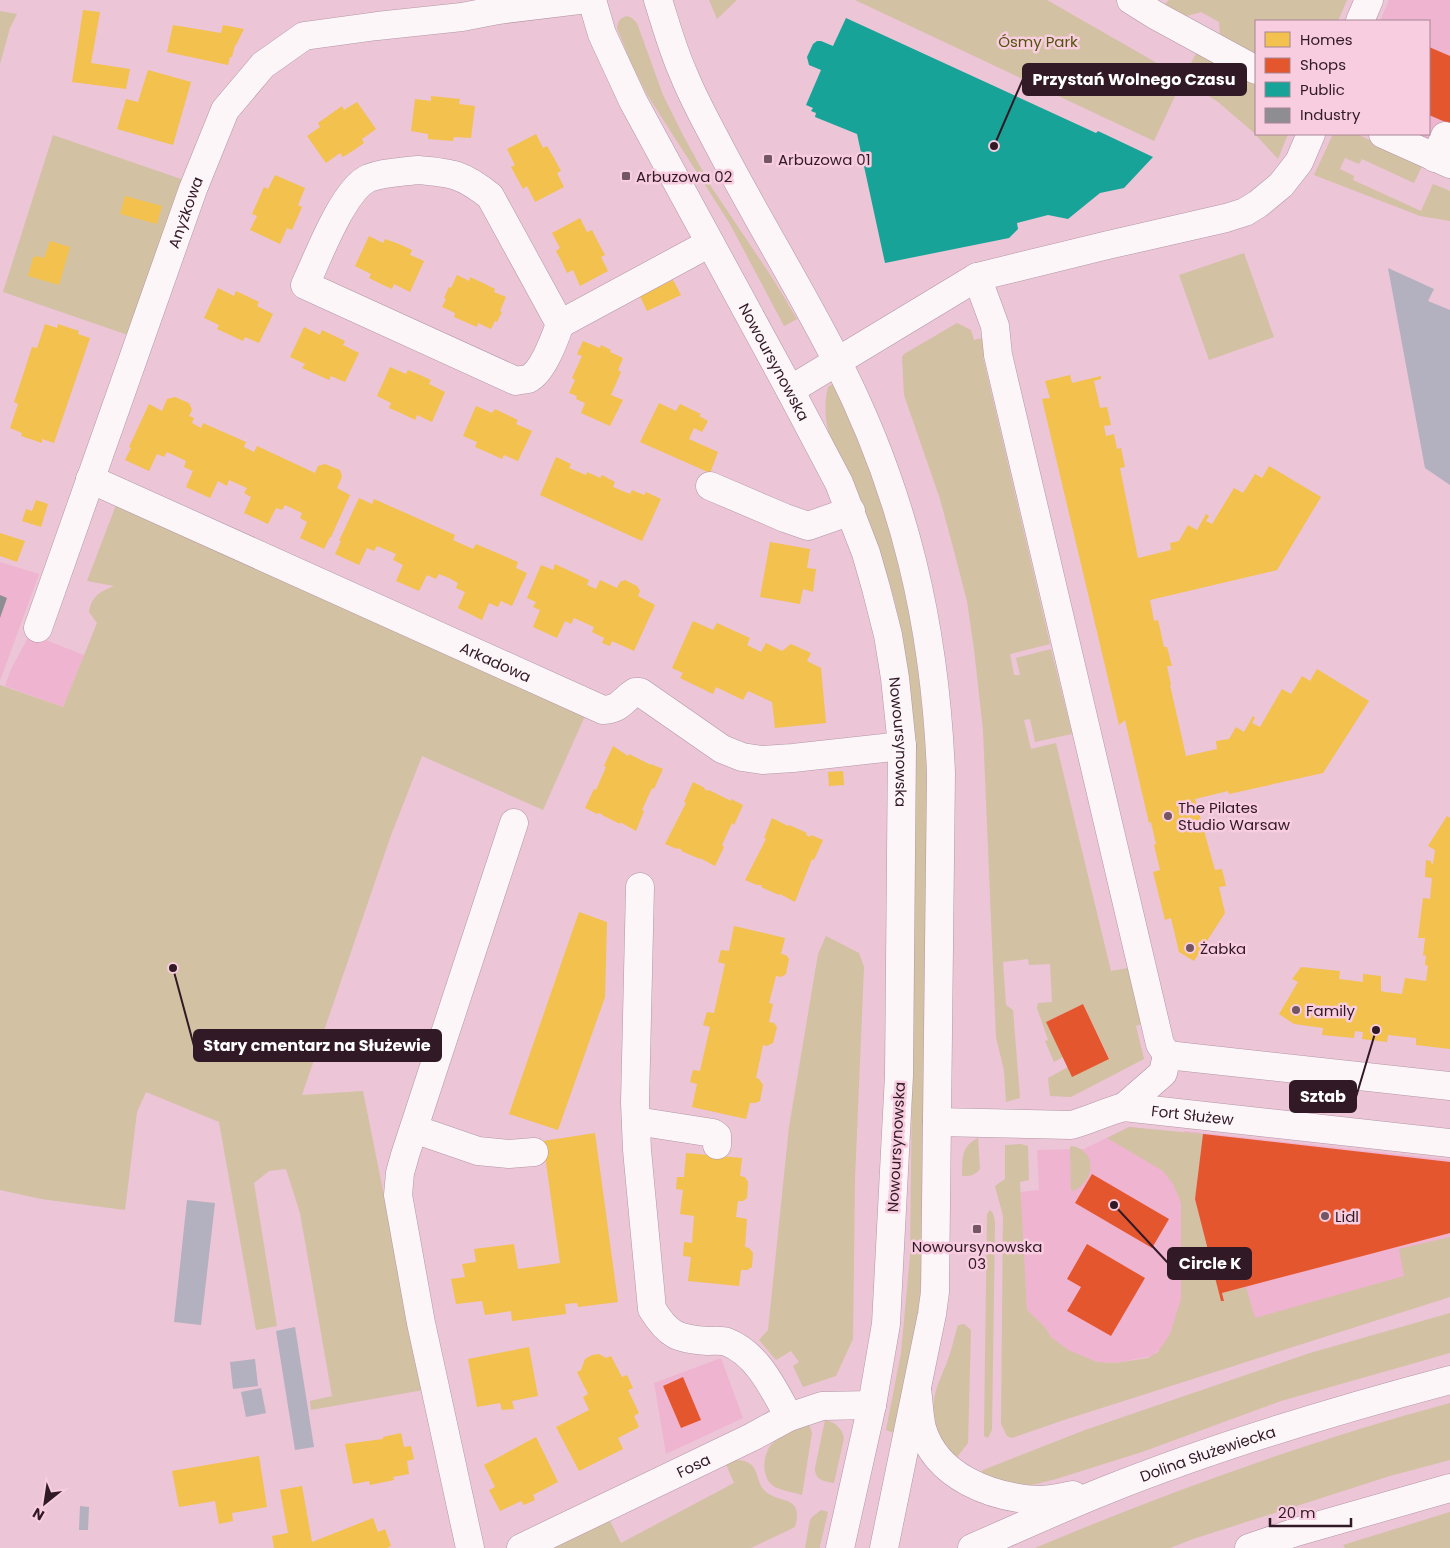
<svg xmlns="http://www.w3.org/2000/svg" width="1450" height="1548" font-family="Poppins,sans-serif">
	<rect width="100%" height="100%" fill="#ecc5d7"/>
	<!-- built -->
	<path fill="#efb4d0" d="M1389 0H1450V155L1405 134H1429V21H1380Z
		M0 562 39 574 0 681Z
		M30 634 84 655 63 707 5 686 11 669Z
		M1129 1127 1179 1133 1186 1131 1450 1160V1265L1189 1343 1183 1296 1170 1334 1163 1347 1152 1356 1115 1363 1097 1362 1068 1351 1051 1337 1045 1327 1027 1310 1020 1192 1039 1190 1037 1150 1084 1149Z
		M721 1358 743 1418 666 1454 654 1383Z"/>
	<!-- green -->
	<path fill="#d2c1a2" d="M709 0H737L717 19Z
		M855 0H1047L1183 78 1198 50 1256 83V134H1288L1278 159 1253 132 1218 102 1183 79 1154 141Z
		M1169 0H1347L1338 21H1256V54L1220 34 1219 22 1201 12 1187 16 1165 4Z
		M0 11 17 14 10 28 0 64Z
		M627 16 632 18 637 23 663 95 684 137 712 188 773 279 797 319 784 326 730 224 646 93 631 63 617 28C618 21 620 18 627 16Z
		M1333 134H1357L1422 166 1414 183 1362 159 1359 164 1345 158 1340 169 1354 176 1353 180 1421 211 1433 184 1450 191V221L1420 216 1314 175Z
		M53 135 184 180 128 335 3 292Z
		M1244 253 1274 337 1209 360 1179 275Z
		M957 323 971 330 974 340 983 338 987 356 983 357 1050 644 1010 654 1014 675H1020L1016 658 1051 649 1072 734 1035 742 1030 719 1024 720 1031 749 1056 743 1111 971 1128 968 1141 1024 1136 1026 1144 1059 1071 1097 1050 1096 1048 1078 1068 1067 1073 1076 1109 1058 1083 1004 1046 1022 1063 1057 1054 1062 1045 1041 1048 1040 1037 1008 1038 1003 1052 1002 1050 964 1029 965 1028 959 1003 962 1006 1005 1013 1010 1020 1098 1006 1102 1004 1071 996 1037 983 730 974 649 967 601 954 551 940 499 904 395 902 357 904 354Z
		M833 384C897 518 925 651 927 799L921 1280 919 1307 894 1433 886 1430 901 1353 910 1256 916 748C912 705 908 662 899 620 885 554 858 494 829 434 825 419 824 402 828 387Z
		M116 505 585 716 543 810 422 756 390 838 302 1095 363 1091 423 1390 311 1410 310 1401 332 1396 300 1213 286 1169 269 1171 254 1183 277 1326 256 1330 219 1122 146 1092 137 1112 125 1210 41 1199 0 1190V685L63 707 97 623 89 612C92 595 100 592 114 586L87 581Z
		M826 936 859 953 864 967 855 1179 853 1339 836 1376 803 1387 793 1366 799 1362 791 1351 776 1360 759 1340 768 1330 789 1127 818 954Z
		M1129 1127 1203 1134 1195 1199 1221 1301 1224 1300 1222 1293 1246 1287 1255 1318 1404 1276 1399 1249 1450 1237V1297L1064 1420 1012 1438 1007 1436 1001 1424 1003 1216 995 1186 1005 1179V1145L1021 1144 1028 1146 1029 1180 1020 1182 1027 1310 1045 1327 1051 1337 1068 1350 1097 1362 1115 1363 1148 1358 1158 1352 1170 1334 1181 1299V1203L1173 1184 1163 1171 1107 1138Z
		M978 1138 980 1169C975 1176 969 1176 962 1176 963 1158 960 1147 978 1138Z
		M1072 1146C1099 1152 1094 1182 1073 1191L1071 1190 1070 1147Z
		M990 1210 993 1213 995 1222 992 1430 988 1438 984 1436V1432L987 1214Z
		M1450 1313V1353L1281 1401 1142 1452 1056 1479 1032 1485 1002 1483 978 1476 983 1470 1085 1430 1310 1353Z
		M964 1324 971 1330 968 1443 954 1461C940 1443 929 1419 935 1395 937 1384 943 1373 947 1362 952 1350 954 1337 958 1325Z
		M1450 1403V1460L1390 1476 1193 1539 1170 1548H1035C1170 1491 1309 1441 1450 1403Z
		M825 1420C835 1422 842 1428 844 1438L834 1483C823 1481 815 1480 815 1468Z
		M809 1424 812 1433 802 1495C793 1492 783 1491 775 1487 760 1479 762 1452 774 1442 782 1435 800 1429 809 1424Z
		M736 1460C762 1461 753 1479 765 1491 780 1505 804 1494 795 1527L751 1548H553L610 1521 621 1543 734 1483 726 1464Z
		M821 1510 828 1512 820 1546V1548H805L810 1520 812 1517Z
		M1450 1512V1548H1345L1343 1545Z"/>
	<!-- homes -->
	<path fill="#f2c14e" d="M83 10 100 12 91 63 130 69 126 89 72 82Z
		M173 25 221 33 223 25 244 29 236 45H235L232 57H230L228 65 167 52Z
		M148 70 191 82 173 145 117 129 126 99 138 102Z
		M431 96 460 99 459 104 475 106 471 138 454 137 453 141 428 139V134L411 131 415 99 431 101Z
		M357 102 376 129 362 139 364 143 354 150 343 157 340 153 326 163 307 136 320 127 318 123 342 106 344 110Z
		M536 134 543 148 547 146 554 158 561 171 557 173 564 187 535 202 527 186 523 189 511 167 515 165 507 149Z
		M275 175 305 188 298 205 302 207 292 230 287 228 280 244 250 230 257 216 252 214 264 187 268 189Z
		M125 196 162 206 157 224 120 214Z
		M580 218 587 232 592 230 598 242 605 255 601 257 608 271 580 286 573 270 567 273 562 262 556 251 560 248 552 233Z
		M369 236 383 243 385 239 399 244 412 250 410 255 424 261 410 292 394 284 392 289 381 284 369 278 371 274 355 266Z
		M50 241 70 247 59 285 28 276 33 258 36 256 44 258Z
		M457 275 469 281 470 277 483 283 495 289 494 292 506 297 500 311 502 312 497 322 495 321 491 329 478 323 477 327 454 317 455 313 442 307 446 299 444 298 449 287 451 288Z
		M673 280 681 295 647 311 640 296Z
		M218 288 234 296 236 291 259 302 257 306 273 314 259 343 245 337 243 341 217 329 219 325 204 318Z
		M45 324 57 328 58 324 79 331 78 334 90 338 54 443 42 439V443L21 436 22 433 10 428 18 404 14 402 23 375 32 347 37 348Z
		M304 327 320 335 322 330 345 341 343 345 359 353 345 382 331 376 329 380 302 368 305 364 290 357Z
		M583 341 600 348 601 345 611 350 610 352 623 358 618 370 621 372 611 395 623 400 610 426 581 413 585 403 576 399 577 396 569 393 575 380 572 378 582 356 577 354Z
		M390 367 406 374 408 370 420 375 431 380 429 384 445 392 432 422 417 415 415 420 403 414 389 408 391 403 377 396Z
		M1070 375 1072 383 1101 376V379L1094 381 1100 408 1107 407 1111 425 1104 426 1106 436 1114 434 1117 449 1121 448 1125 467 1120 468 1138 558 1171 550 1170 543 1179 541 1188 525 1197 530 1206 514 1209 516 1206 521 1212 524 1234 488 1243 493 1255 474 1262 478 1269 466 1321 497 1277 570 1150 600 1154 621 1158 620 1164 647H1167L1172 666H1167L1171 685H1170L1186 756 1217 749 1216 741 1229 739 1236 727 1244 732 1253 716 1255 718 1252 723 1260 727 1282 689 1291 694 1302 676 1310 681 1317 669 1369 701 1323 773 1229 794 1228 791 1195 799 1215 870 1222 869 1226 886 1219 887 1225 913 1194 961 1179 952 1171 918 1165 920 1153 872 1160 870 1154 845 1156 844 1151 822 1149 823 1125 720 1119 725 1042 399 1050 398 1045 381Z
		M175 397 189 403 192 410 189 416 194 418 192 423 201 428 203 423 246 442 244 447 254 452 257 446 315 473 318 466 325 464 340 470 342 477 337 488 350 495 331 537H330L324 549 300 538 307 522 300 518 302 513 285 505 282 510 276 508 268 524 244 513 251 497 244 493 247 488 229 480 227 486 218 481 210 498 186 487 193 471 184 467 186 461 167 452 164 457 157 454 149 471 125 460 131 448 129 447 149 404 162 411 167 399Z
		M659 403 676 411 680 404 701 414 699 416 708 421 702 432 694 428 689 439 718 452 710 473 640 442Z
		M476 406 492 413 495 409 518 420 516 424 532 431 518 461 504 455 502 459 489 453 475 447 477 442 463 436Z
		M556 457 571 464 569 468 586 475 587 472 600 478 602 475 615 482 613 487 630 494 632 490 644 495 646 492 661 499 642 541 540 495Z
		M359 498 372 504 374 499 455 535 453 540 464 545 473 549 476 544 518 562 516 568 527 573 512 606 501 601 498 607 489 603 482 620 458 608 465 592 456 588 458 583 449 578 439 574 436 579 427 575 419 591 396 581 403 565 393 560 396 554 377 546 374 551 367 548 359 565 335 554 341 541H339Z
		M36 500 48 504 41 527 22 521 26 509 32 511Z
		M0 533 25 541 17 562 0 556Z
		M770 542 810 549 807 568 816 569 813 592 803 589 800 604 760 597Z
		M555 564 589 580 587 585 596 589 600 580 617 588 620 582 625 580 637 586 640 591 638 596 655 605 634 651 612 641 610 646 602 643 604 638 592 632 594 627 574 618 571 624 565 621 557 638 533 627 540 610 533 607 536 602 527 598 541 565 553 570Z
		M693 621 713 630 717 623 750 638 747 645 761 652 766 643 782 651 791 644 811 653 807 661 821 668 826 723 775 728 772 702 748 691 743 700 716 687 713 694 680 678 683 673 672 668Z
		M613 746 628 756 629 754 651 765V764L663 769 654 789 652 788 642 810 644 811 636 831 620 822V824L602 815V814L598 813 597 814 585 808 594 789 596 790 606 767 604 766Z
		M843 771 844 785 829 786 828 772Z
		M693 782 705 788 704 789 708 791 709 790 731 801V799L743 805 734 825 732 823 722 845 724 847 715 866 700 858V859L681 851 682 850 678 848 677 849 665 844 686 803 684 802Z
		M1447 816 1450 818V1049L1416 1045V1038L1388 1035 1387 1042 1362 1039 1363 1032 1355 1031 1354 1038 1322 1035 1323 1028 1294 1024 1279 1014 1298 982 1292 979 1301 967 1340 971 1339 979 1363 982V974L1381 976V991L1385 992 1402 994 1405 978 1426 981 1428 966 1425 965 1426 955 1423 956 1425 938H1418L1423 898 1430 899 1432 878 1425 877 1426 860 1431 861V863L1433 864 1435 850 1428 846Z
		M772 818 788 826 789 825 807 833 806 835 810 837 811 835 823 840 814 860 812 859 795 902 780 894 779 895 761 887 762 885H757L745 880 766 839 764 838Z
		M579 912 607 922 605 997 558 1130 509 1114Z
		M734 926 785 938 781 954 786 955 789 959 786 974 781 977 776 976 769 1003 773 1004 769 1022 774 1023 777 1027 773 1043 767 1046 763 1045 756 1078 759 1079 763 1085 760 1101 755 1103H750L746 1119 692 1107 697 1084 690 1082 693 1070 700 1071 710 1027 703 1025 707 1012 714 1013 725 964 718 962 721 950 729 951Z
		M595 1133 618 1302 578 1307 577 1303 565 1304 566 1314 512 1321 511 1311 485 1315 482 1301 456 1304 451 1279 465 1277 462 1264 476 1262 474 1249 514 1244 518 1269 560 1263 543 1141Z
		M686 1153 742 1158 740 1176 745 1177 748 1182 747 1198 743 1201H738L736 1217 747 1219 745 1247 749 1248 753 1253 752 1267 747 1270H741L739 1286 688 1281 691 1257 683 1256 684 1242 692 1243 694 1216 680 1214 683 1190 676 1189 677 1177H684Z
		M529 1347 538 1396 512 1401 514 1409 502 1410 500 1403 477 1407 468 1359Z
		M599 1354 606 1358 611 1356 622 1377 627 1375 633 1388 628 1390 639 1413 634 1416 639 1427 618 1438 623 1449 579 1471 556 1427 589 1410 583 1397 588 1394 577 1372 581 1370 585 1359 592 1355Z
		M401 1433 404 1447 411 1446 414 1459 407 1461 409 1474 393 1477 394 1480 370 1485 369 1481 353 1484 345 1444 383 1439V1437Z
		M536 1437 558 1482 533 1495 535 1500 524 1505 521 1501 500 1511 489 1490 495 1487 484 1465Z
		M259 1456 267 1507 232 1513 233 1521 219 1524 215 1501 179 1507 172 1471Z
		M302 1486 312 1542 373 1518 378 1532 385 1529 391 1546 387 1548H274L272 1536 288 1533 280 1490Z"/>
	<!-- shops -->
	<path fill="#e4572e" d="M1429 47 1450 56V124L1429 115Z
		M1083 1004 1109 1059 1072 1077 1046 1022Z
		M1203 1134 1450 1162V1233L1222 1293 1224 1301H1221L1195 1199Z
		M1092 1174 1169 1219 1152 1248 1075 1203Z
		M1087 1244 1145 1278 1111 1336 1067 1311 1081 1287 1067 1279Z
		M683 1377 701 1420 681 1428 663 1386Z"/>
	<!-- public -->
	<path fill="#17a398" d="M846 18 1096 133 1098 131 1153 157 1124 188 1100 193 1068 219 1048 215 1017 223 1018 229 1009 238 885 263 857 134 815 117 816 113 811 111 813 108 806 105 821 70 809 65 807 57 813 44 817 41H821L833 46Z"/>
	<!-- industry -->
	<path fill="#8d8d92" d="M0 595 7 598 0 618Z"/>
	<!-- building -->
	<path fill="#b3b0bf" d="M1388 268 1434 289 1428 301 1450 310V485L1425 468Z
		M187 1200 215 1203 201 1325 174 1322Z
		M295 1327 314 1447 295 1450 276 1331Z
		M255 1359 258 1386 233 1389 230 1362Z
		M261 1388 266 1413 246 1417 241 1392Z
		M80 1506 89 1507 88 1530H79Z"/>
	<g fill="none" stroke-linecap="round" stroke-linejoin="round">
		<!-- minor casing -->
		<g stroke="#b396a4" stroke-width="29">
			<g id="minor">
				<path id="s1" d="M592 0 602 34 633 101 790 390 839 483 866 553 876 588 888 635 895 678 902 746 899 1075 886 1324 872 1405 840 1548"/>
				<path d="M658 0C666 25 673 51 684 75 694 100 707 123 719 146 757 219 801 290 838 363 905 495 935 626 941 773L935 1292 932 1314 884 1548"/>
				<path d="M1131 0 1155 15 1256 70"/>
				<path d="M1360 21 1369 0"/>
				<path d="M1383 134 1450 164"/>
				<path d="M1435 158 1445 136 1450 139"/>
				<path d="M418 170C453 173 462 174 490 196L560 324C555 338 543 372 528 379 524 380 519 380 516 381L305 285C317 260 343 189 369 178 385 172 402 172 418 170Z"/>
				<path d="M977 277 995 326 998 355 1160 1044 1167 1055 1450 1086"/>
				<path d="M560 324 710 243"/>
				<path d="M790 390 977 277 1108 245 1226 218 1245 212 1258 204 1281 185 1299 162 1311 134"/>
				<path id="s2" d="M90 479 603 710C621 709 621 701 635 692H640L722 749 742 757 762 760 793 758 902 746"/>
				<path d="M710 486 785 518 808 526 851 511"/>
				<path id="s3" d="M38 628 193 189 225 110 263 65 304 36 377 26 462 17 498 10 579 0"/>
				<path d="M640 887 635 1103 637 1150 652 1309C668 1335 677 1339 708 1341 714 1341 721 1340 727 1342 758 1354 774 1390 789 1417"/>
				<path d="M1124 1107 1163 1073 1167 1055"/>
				<path d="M636 1121 713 1133 717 1136V1145"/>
				<path id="s4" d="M937 1122 1071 1125C1090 1120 1105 1112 1124 1107L1450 1143"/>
				<path d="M414 1129 478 1151 509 1154 534 1152"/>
				<path d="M470 1548 421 1323 398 1195 400 1173 405 1155 514 823"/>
				<path id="s5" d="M521 1548 752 1437 789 1417 822 1406 872 1405"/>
			</g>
		</g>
		<!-- major casing -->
		<g stroke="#b396a4" stroke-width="29">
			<g id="major">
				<path d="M917 1390C919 1402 919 1416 922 1428 936 1477 992 1498 1039 1500 1050 1500 1062 1497 1073 1495"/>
				<path id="s6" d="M972 1548C1016 1529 1059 1509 1104 1491 1216 1446 1333 1411 1450 1380"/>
				<path d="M1249 1548 1296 1532 1450 1488"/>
			</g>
		</g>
		<!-- minor -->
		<use href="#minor" stroke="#fcf6f9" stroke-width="28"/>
		<!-- major -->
		<use href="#major" stroke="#fcf6f9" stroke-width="28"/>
	</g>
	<!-- markers -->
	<g fill="#735564" stroke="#f7cddf" stroke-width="2">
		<rect x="763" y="154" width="10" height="10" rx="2.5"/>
		<rect x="621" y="171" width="10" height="10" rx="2.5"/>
		<circle cx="1168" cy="816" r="5"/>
		<circle cx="1190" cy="948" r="5"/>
		<circle cx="1296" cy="1010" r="5"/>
		<circle cx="1325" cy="1216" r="5"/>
		<rect x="972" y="1224" width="10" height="10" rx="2.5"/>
	</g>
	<g text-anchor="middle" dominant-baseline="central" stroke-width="5" stroke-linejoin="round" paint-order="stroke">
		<!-- park labels -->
		<g font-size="15" fill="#535409" stroke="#f7cddf">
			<text x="1038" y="41">Ósmy Park</text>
		</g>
		<!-- poi labels -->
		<g font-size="15" fill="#321926" stroke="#f7cddf" text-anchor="start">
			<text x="778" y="159">Arbuzowa 01</text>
			<text x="636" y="176">Arbuzowa 02</text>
			<text x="1178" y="807">The Pilates<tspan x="1178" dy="17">Studio Warsaw</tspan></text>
			<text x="1200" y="948">Żabka</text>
			<text x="1306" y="1010">Family</text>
			<text x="1335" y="1216">Lidl</text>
			<text x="977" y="1246" text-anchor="middle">Nowoursynowska<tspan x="977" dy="17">03</tspan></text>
		</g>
		<!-- street labels -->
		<g font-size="15" fill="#321926" stroke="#f7cddf">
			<text stroke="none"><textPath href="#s3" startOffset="441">Anyżkowa</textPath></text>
			<text stroke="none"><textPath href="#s1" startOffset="406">Nowoursynowska</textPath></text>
			<text stroke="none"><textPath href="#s2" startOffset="445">Arkadowa</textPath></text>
			<text stroke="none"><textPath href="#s1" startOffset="811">Nowoursynowska</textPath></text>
			<text stroke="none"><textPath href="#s4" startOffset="259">Fort Służew</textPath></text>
			<text transform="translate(896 1147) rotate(-87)">Nowoursynowska</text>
			<text stroke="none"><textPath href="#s6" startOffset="254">Dolina Służewiecka</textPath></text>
			<text stroke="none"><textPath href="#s5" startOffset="191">Fosa</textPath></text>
		</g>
	</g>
	<!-- callouts -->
	<path fill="none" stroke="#321926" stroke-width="2" d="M994 146L1023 79M173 968L194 1046M1376 1030L1356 1097M1114 1205L1168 1263"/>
	<g fill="#321926" stroke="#f7cddf" stroke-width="2">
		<circle cx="994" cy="146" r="5"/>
		<circle cx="173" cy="968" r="5"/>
		<circle cx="1376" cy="1030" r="5"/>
		<circle cx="1114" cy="1205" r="5"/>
	</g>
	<g fill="#321926" stroke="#321926" stroke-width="2">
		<rect x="1023" y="64" width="223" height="31" rx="5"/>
		<rect x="194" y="1030" width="247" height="31" rx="5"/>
		<rect x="1290" y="1081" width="66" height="31" rx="5"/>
		<rect x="1168" y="1248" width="83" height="31" rx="5"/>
	</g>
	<g font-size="16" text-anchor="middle" font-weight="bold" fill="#fff">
		<text x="1134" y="85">Przystań Wolnego Czasu</text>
		<text x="317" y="1051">Stary cmentarz na Służewie</text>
		<text x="1323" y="1102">Sztab</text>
		<text x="1210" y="1269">Circle K</text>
	</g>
	<!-- legend -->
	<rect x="1255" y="20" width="175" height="115" fill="#f7cddf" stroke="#a88595"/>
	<rect x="1265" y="32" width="25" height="15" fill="#f2c14e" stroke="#a88595"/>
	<text x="1300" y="45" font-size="15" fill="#321926">Homes</text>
	<rect x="1265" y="58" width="25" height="15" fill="#e4572e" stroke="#a88595"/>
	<text x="1300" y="70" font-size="15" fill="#321926">Shops</text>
	<rect x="1265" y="82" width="25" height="15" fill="#17a398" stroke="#a88595"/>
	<text x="1300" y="95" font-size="15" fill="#321926">Public</text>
	<rect x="1265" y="108" width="25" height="15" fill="#8d8d92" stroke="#a88595"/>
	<text x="1300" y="120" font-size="15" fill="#321926">Industry</text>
	<!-- north arrow -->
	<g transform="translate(45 1503) rotate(210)" stroke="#f7cddf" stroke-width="4" paint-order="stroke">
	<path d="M0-4L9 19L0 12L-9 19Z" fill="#321926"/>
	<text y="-8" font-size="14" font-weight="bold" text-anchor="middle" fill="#321926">N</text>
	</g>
	<!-- scale -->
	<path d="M1270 1518v8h81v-8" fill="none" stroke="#321926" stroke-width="2.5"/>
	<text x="1278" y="1518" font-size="15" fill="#321926" stroke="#f7cddf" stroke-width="4" paint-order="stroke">20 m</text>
</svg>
